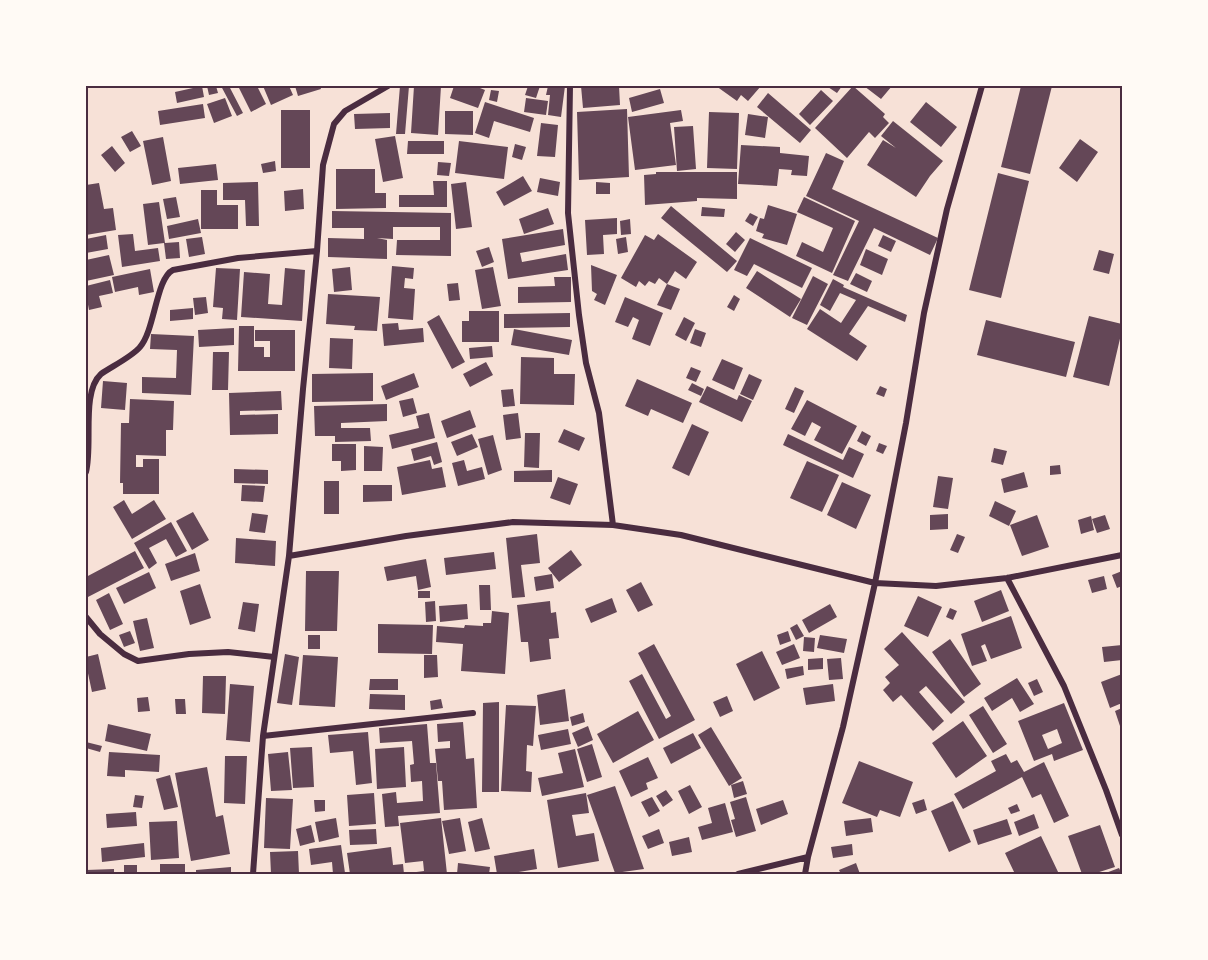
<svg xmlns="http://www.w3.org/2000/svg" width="1208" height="960" font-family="'Nunito Sans',sans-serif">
	<rect width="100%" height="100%" fill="#f7e1d7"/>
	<!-- building -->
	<path fill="#644757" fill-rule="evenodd" d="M202 86 204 97 177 103 175 92Z
		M207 86H216L218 93 209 95Z
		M221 86H229L243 113 237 116Z
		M238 86H257L266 104 251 112Z
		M263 86H289L293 95 271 105Z
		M295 86H320L321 89 298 96Z
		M400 86H409L405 134H396Z
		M414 86H441L438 135 411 133Z
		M454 86H475L485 90 478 108 450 98Z
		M528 86H540L536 98 525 95Z
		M548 86H565L561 117 548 115 550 95H546Z
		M581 86H619L620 105 583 108Z
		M716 86H761L748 101 741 95 737 101Z
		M829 86H842L837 93 828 87Z
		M853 86 885 114 883 117 889 123 875 138 869 132 847 158 815 128Z
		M864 86H892L881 99Z
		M1021 86H1052L1030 174 1001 167Z
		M660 89 664 103 632 112 629 98Z
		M491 90 499 91 497 102 489 100Z
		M821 90 833 101 810 125 799 114Z
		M768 93 811 130 800 143 757 107Z
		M225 98 232 116 214 123 207 104Z
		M526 98 548 101 546 115 524 112Z
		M485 102 534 118 530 132 494 121 489 138 475 133Z
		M926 102 957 127 941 147 910 122Z
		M203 104 205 118 160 125 158 111Z
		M627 109 629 177 579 180 577 112Z
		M281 110H310V168H281Z
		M681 110 683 121 670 123 676 165 635 170 628 117Z
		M445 111H473V135L445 134Z
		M709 112 739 113 737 169 707 168Z
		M390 113V128L355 129 354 114Z
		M748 114 768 117 765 138 745 135Z
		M893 121 943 161 930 176 916 197 867 165 883 140 896 148 881 136Z
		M541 123 558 125 555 157 537 156Z
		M693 126 696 169 677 171 674 127Z
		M132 131 141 146 130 152 121 137Z
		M395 136 403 178 383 182 375 139Z
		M163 137 171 181 152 185 143 141Z
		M1080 139 1098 152 1077 182 1059 168Z
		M408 141H444V154H407Z
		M459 141 508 147 504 179 455 173Z
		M515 144 526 147 522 160 512 157Z
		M741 145 780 147V153L809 156 807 176 791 175 792 170 779 169 777 186 738 184Z
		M112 146 125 163 115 172 101 155Z
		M826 153 844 161 832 189 938 238 930 255 874 228 848 281 833 275 859 221 806 196Z
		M275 161 276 171 263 173 261 164Z
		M438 162 451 163 449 176 437 175Z
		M216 164 218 180 180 184 178 168Z
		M336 169H375V193H386V208L336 209Z
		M656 172H737V199L697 198V201L645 205 644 175 656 174Z
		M998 173 1029 181 1001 298 969 290Z
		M523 176 532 191 504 206 496 192Z
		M540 178 560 182 558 196 537 192Z
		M433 181H447V207H399V195H434Z
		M258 182 259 226H246L245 200H223V183Z
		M466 182 472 227 456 229 451 184Z
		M596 182 610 183V194H596Z
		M99 183 104 209 113 208 116 230 86 235V185Z
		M303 189 304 209 285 211 284 191Z
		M201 190H217V205H238V229H201Z
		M176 197 180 217 167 219 163 199Z
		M804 197 855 221 832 273 796 256 802 242 823 252 833 228 797 212Z
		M159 202 165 243 179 242 180 258 166 259 164 243 148 245 143 204Z
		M768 205 797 214 787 245 762 238 764 234 756 231 760 218 764 219Z
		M671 206 737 261 727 272 661 218Z
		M702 207 725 209 724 217 701 216Z
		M548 208 554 224 524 234 519 219Z
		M332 211 451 213V256L396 255 397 240H440V227H393V239L377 238 387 240V259L328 257V238L364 239V228H332Z
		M750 213 758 217 753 226 745 221Z
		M617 218V234L603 235 604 254 587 255 585 220Z
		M198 219 201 233 169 239 167 226Z
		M630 219 631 234 621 235 620 221Z
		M563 229 565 245 520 253 522 262 566 254 568 270 508 279 502 239Z
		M736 232 745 240 735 252 726 244Z
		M133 234 135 251 158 248 160 261 122 267 118 235Z
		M658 234 697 262 686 279 675 271 667 284 680 289 671 310 657 305 667 284 659 278 655 284 649 281 645 286 639 281 636 287 621 278 645 235 654 240Z
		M106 235 108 249 86 253V239Z
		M883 235 896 241 891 252 878 246Z
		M202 237 205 254 189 257 186 239Z
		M626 237 628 252 618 254 616 239Z
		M750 238 812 268 802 288 754 264 747 276 734 270Z
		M489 247 494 262 482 267 476 251Z
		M866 249 888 259 882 275 860 265Z
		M1099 250 1114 254 1109 274 1093 270Z
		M109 255 114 275 86 281V260Z
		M591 265 617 275 605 305 594 300 597 294 592 291Z
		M392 266 414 268 413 279 405 278 404 288 415 289 413 320 388 318Z
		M350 267 352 290 334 292 332 269Z
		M493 267 501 306 482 309 475 270Z
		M216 268 240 269 237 320 222 319 223 308 213 307Z
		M285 268 305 270 302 321 241 317 244 272 270 274 268 304 282 305Z
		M150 269 154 292 139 295 138 287 115 292 112 277Z
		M757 271 801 299 790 317 746 288Z
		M856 273 872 281 867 292 850 284Z
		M813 276 828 284 807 325 792 318Z
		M554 277H571V302L518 303V287L555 286Z
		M833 279 844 285 843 287 907 315 905 322 868 306 849 334 867 346 857 361 807 329 820 309 841 323 856 300 840 293 830 311 820 305Z
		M110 280 113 293 99 296 102 307 89 310 86 294V286Z
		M458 283 460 300 449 301 447 284Z
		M328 294 380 297 377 331 354 330 355 326 326 324Z
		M734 295 740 299 734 311 727 307Z
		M206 297 208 313 195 315 193 298Z
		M625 297 663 313 650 346 632 339 639 320 633 317 628 327 615 322Z
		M193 308V319L170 321V310Z
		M469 311H499V342H462V321H469Z
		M570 313V327L504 328V314Z
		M439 315 465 362 452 369 427 322Z
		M1089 316 1122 324V330L1109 386 1073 377Z
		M684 317 695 323 686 341 675 335Z
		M986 320 1075 342 1066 377 977 355Z
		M398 323 399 330 423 328 424 342 384 346 382 324Z
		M239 326H254V347H264V357H270V341H255V330H295V371H238Z
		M234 328V345L199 347 198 330Z
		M514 329 572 340 569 355 511 345Z
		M695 329 706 333 701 347 690 343Z
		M151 334 194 336 191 395 142 393V377L176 378 177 350 150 349Z
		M330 338 353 339 352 369 329 368Z
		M492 346 493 357 470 359 469 348Z
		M213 352H229L228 390H212Z
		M521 357 554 358V374H575L574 405 520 404Z
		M722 359 743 368 734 390 712 380Z
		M486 362 493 375 470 387 463 374Z
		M691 367 701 371 696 382 686 378Z
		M373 373V401L312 402V374Z
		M414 373 419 387 386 400 381 386Z
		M749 374 762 380 753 400 740 394Z
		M637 379 692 403 683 423 651 409 648 416 625 406Z
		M103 381 127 383 125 410 101 408Z
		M692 383 704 389 701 396 688 390Z
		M707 386 737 400 739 395 752 401 742 422 699 402Z
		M880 386 887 389 884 397 876 394Z
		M795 387 804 391 794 413 785 409Z
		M513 389 515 406 503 407 501 390Z
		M281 391 282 410 240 411V415L278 414V434L230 435 229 393Z
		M413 398 417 413 403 417 399 401Z
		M130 399 174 401 173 430H166V456L136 455V467H143V459H159V494H123V483H120L121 423H129Z
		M807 400 857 426 842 454 814 440 821 427 812 422 805 436 791 429Z
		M387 404V421L341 423V428H370L371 441 335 442V436H315L314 406Z
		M470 410 476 427 447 438 441 421Z
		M429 413 435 438 392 449 389 435 419 428 416 416Z
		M518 413 521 438 506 440 503 415Z
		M692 424 709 432 689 476 672 468Z
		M564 429 585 438 579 451 558 442Z
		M862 431 871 436 866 446 857 441Z
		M525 433H540L539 468 524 467Z
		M472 434 478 447 457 456 451 442Z
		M788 434 843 460 849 447 864 454 853 478 783 445Z
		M493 435 502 470 488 475 478 439Z
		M437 442 442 462 434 465 431 456 414 461 411 449Z
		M879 443 887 446 883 454 876 451Z
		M332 444H356V470L341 471V461H332Z
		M364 446 383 447 382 471H364Z
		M994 448 1007 451 1003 465 991 462Z
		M430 460 432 469 442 467 446 487 402 495 397 467Z
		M464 460 467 471 482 467 485 479 458 486 452 463Z
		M807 461 839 475 822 512 790 498Z
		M1060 465 1061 474 1050 475V466Z
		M234 469 268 470V484L234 483Z
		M552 470V482H514V471Z
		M1024 472 1028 487 1004 493 1001 479Z
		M938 476 953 478 948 509 933 507Z
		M558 477 578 484 570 505 550 498Z
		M324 481H339V514H324Z
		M842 482 871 495 856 529 827 515Z
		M242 485 265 486 263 502 241 501Z
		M363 485H392V501L363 502Z
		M124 500 132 514 154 500 166 519 132 539 113 507Z
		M995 501 1016 511 1009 526 989 516Z
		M193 512 209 540 192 550 176 521Z
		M252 513 268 515 265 533 249 531Z
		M948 514V529L930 530V515Z
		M1037 515 1049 547 1022 556 1010 525Z
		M1105 515 1110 529 1097 533 1092 519Z
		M1091 516 1094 530 1081 534 1078 520Z
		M171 522 187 551 176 557 166 539 149 548 157 563 149 569 134 543Z
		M537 534 540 563 521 565 525 597 512 598 506 538Z
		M957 534 965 537 958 553 950 550Z
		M236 538 276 541 275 566 235 563Z
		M571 550 582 565 559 582 548 568Z
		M135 551 144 568 86 598V577Z
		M494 552 496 569 446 575 444 558Z
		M195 553 200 571 171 581 165 564Z
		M426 559 431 587 418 590 416 576 387 581 384 567Z
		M306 571H339L337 631H305Z
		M1122 571V586L1117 588 1112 575Z
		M149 572 156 588 124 604 116 588Z
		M552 574 554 588 536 591 534 577Z
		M1104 576 1107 589 1092 593 1088 580Z
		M641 582 653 605 638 612 626 590Z
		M200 584 211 618 190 625 180 591Z
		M479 585H490L491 610H480Z
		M1001 590 1009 611 982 622 974 601Z
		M418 591H430V598H418Z
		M109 593 123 624 110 630 96 600Z
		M918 596 942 607 928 637 904 626Z
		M612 598 617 612 591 623 585 609Z
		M435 601 436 621 426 622 425 602Z
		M550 601 551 613 556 612 559 638 549 639 551 659 530 662 528 642H521L517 605Z
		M243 602 259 604 255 632 238 629Z
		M467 604 468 619 440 622 439 606Z
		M830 604 837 617 809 633 802 620Z
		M950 608 957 611 953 620 946 617Z
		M492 611 509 613 505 674 461 671 463 644 436 642 437 626 464 628 465 625 483 626V623H491Z
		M1011 616 1022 648 991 659 985 644 981 646 987 661 972 666 961 634Z
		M147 618 154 648 140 651 133 621Z
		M378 624 433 625 432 654 378 653Z
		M797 624 804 636 796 640 790 628Z
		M130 631 135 643 124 647 119 635Z
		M788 631 791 641 780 645 777 635Z
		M902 632 965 702 951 714 926 686 919 692 944 721 933 731 901 695 893 702 883 690 890 683 885 677 899 665 884 649Z
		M308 635H320V649H308Z
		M820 635 847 639 844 653 817 648Z
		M804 637 815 638 814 652 803 651Z
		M950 639 981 684 964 697 932 652Z
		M654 644 695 720 659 739 629 681 642 674 666 719 671 716 638 653Z
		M794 644 800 658 782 665 776 652Z
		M1122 645V660L1104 662 1102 647Z
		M762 651 780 688 754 701 736 664Z
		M98 654 106 689 92 692 86 664V657Z
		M285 654 299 657 292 705 277 703Z
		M303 655 338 657 335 707 299 705Z
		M424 655H437L438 677 424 678Z
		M823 658V669L808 670V659Z
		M841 658 843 679 829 680 827 659Z
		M803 666 804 675 787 679 785 669Z
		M1122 674V703L1110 708 1101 682Z
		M203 676H226L225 714 202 713Z
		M1017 678 1034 704 1020 712 1012 698 992 711 984 698Z
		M370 679H398V690H369Z
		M1037 679 1043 692 1034 696 1028 683Z
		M230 684 254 686 250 742 226 740Z
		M833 684 835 701 806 705 803 688Z
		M565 689 569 721 540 725 537 695Z
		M370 694 405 695V710L369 709Z
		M727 696 733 711 720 717 713 702Z
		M148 697 150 711 138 712 137 698Z
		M175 699H185L186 714H176Z
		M441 699 443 708 431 710 430 701Z
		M499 702V792H482L483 703Z
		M1064 703 1083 750 1054 761 1052 754 1034 761 1018 721ZM1057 729 1062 743 1048 749 1042 735Z
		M506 705 536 706 533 746 527 745 526 771 532 772 531 792 501 791Z
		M983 706 1007 744 993 753 969 715Z
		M1122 708V732L1115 711Z
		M638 711 654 740 613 763 597 734Z
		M583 713 585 722 572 726 570 717Z
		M963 721 987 756 956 778 932 743Z
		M463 722 466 759 474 758 477 808 444 810 442 781H438L435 749 450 748V741L438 742 437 724Z
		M108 724 151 734 147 751 105 741Z
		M427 724 430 763H436L440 813 398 816 399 826 385 827 382 794 396 792 397 803 423 801 422 781 411 782 410 765 414 764 412 741 380 743 379 728Z
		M588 726 593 740 578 747 572 733Z
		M711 727 742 778 729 786 698 735Z
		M568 729 571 744 541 750 538 735Z
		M368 732 372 783 356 785 353 751 330 753 328 735Z
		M693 733 701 748 671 764 663 748Z
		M86 742 102 746 100 752 86 748Z
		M592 744 602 777 587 782 577 749Z
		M312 747 314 787 293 788 290 748Z
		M404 747 406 787 377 789 375 749Z
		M575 749 584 787 542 796 538 778 563 773 558 753Z
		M109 752 160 755 159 772 125 770V777L107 776Z
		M288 752 292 790 271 791 268 754Z
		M1006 754 1011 763 1017 760 1024 772 1044 762 1069 816 1054 823 1041 794 1032 798 1022 777 963 809 954 794 996 771 991 761Z
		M225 756H247L245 804 224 803Z
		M648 757 658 778 646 783 648 789 631 797 619 771Z
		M859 761 913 782 900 817 880 810 877 817 842 803Z
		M207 767 216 817 223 815 230 854 191 861 175 773Z
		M170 775 178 807 164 810 156 779Z
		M743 781 747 794 734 798 731 785Z
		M690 785 702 807 689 814 678 791Z
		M615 786 644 869 615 873 587 795Z
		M666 790 673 800 663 807 656 796Z
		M374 793 376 824 349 826 347 795Z
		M586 793 589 813 572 815 576 836 594 833 599 861 558 868 547 800Z
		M135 795 144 796 142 808 133 807Z
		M652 797 660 811 649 817 641 802Z
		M746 797 756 831 736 837 731 820 735 819 730 802Z
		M266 798 293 799 290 849 264 848Z
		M924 799 927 810 916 814 912 803Z
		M314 800H325V811L315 812Z
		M783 800 788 814 761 825 756 809Z
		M953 801 971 842 949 852 931 811Z
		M725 803 733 832 702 840 698 827 712 823 708 808Z
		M1017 804 1020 811 1011 814 1008 808Z
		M136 812 137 826 107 828 106 814Z
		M1034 814 1039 828 1019 836 1014 822Z
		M336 818 339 837 319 842 315 822Z
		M441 818 447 874H409V873L424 871 423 861 405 863 400 823Z
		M460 818 466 851 449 854 442 821Z
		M482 818 490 849 475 852 468 822Z
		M871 818 873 832 846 836 844 821Z
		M1007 819 1012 834 978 845 973 830Z
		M177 821 179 858 151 860 149 822Z
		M311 825 315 842 300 846 296 829Z
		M1100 825 1115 867 1093 874H1082L1068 836Z
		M376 829 377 844 350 845 349 830Z
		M659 829 664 843 648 849 642 836Z
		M1041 836 1059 874H1015L1005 853Z
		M689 837 692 852 672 856 669 842Z
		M144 843 145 857 102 862 101 848Z
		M852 844 853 855 833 858 831 847Z
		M341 845 345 873 333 874 332 862 311 865 309 849Z
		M391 847 393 865 403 864 404 874H350L347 853Z
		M534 849 537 869 506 874H497L494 856Z
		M298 851 299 874H271L270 852Z
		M458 863 490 867 489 874H457Z
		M856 863 860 874H841L839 870Z
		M160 864H185V874H160Z
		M124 865H137V874H124Z
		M231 867V874H196V870Z
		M1119 868 1122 874H1103Z
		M114 869V874H86V870Z"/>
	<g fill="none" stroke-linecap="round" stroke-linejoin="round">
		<!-- minor -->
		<path stroke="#4a2c40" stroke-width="6" d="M570 86 568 213 579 315 586 363 599 413 613 525
			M86 472C93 445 81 392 101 374 111 367 133 356 140 347 155 330 156 278 173 270L238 258 317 251
			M289 556 406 536 513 522 613 525 681 535 875 583 936 586 1007 578 1122 555
			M1007 578 1064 686 1106 790 1122 835
			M86 617 100 634 124 654 138 661 189 654 228 652 274 657
			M263 736 473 713
			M253 874 263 736 289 556 303 389 317 251 323 165 334 124 345 111 388 86
			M738 874 808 857
			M805 874 808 857 843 727 875 583 906 423 924 313 947 209 982 86"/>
	</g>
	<!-- border -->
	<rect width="1208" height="960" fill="none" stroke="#fffaf5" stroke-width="174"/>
	<rect x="87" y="87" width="1034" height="786" fill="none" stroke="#4a2c40" stroke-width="2"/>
</svg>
